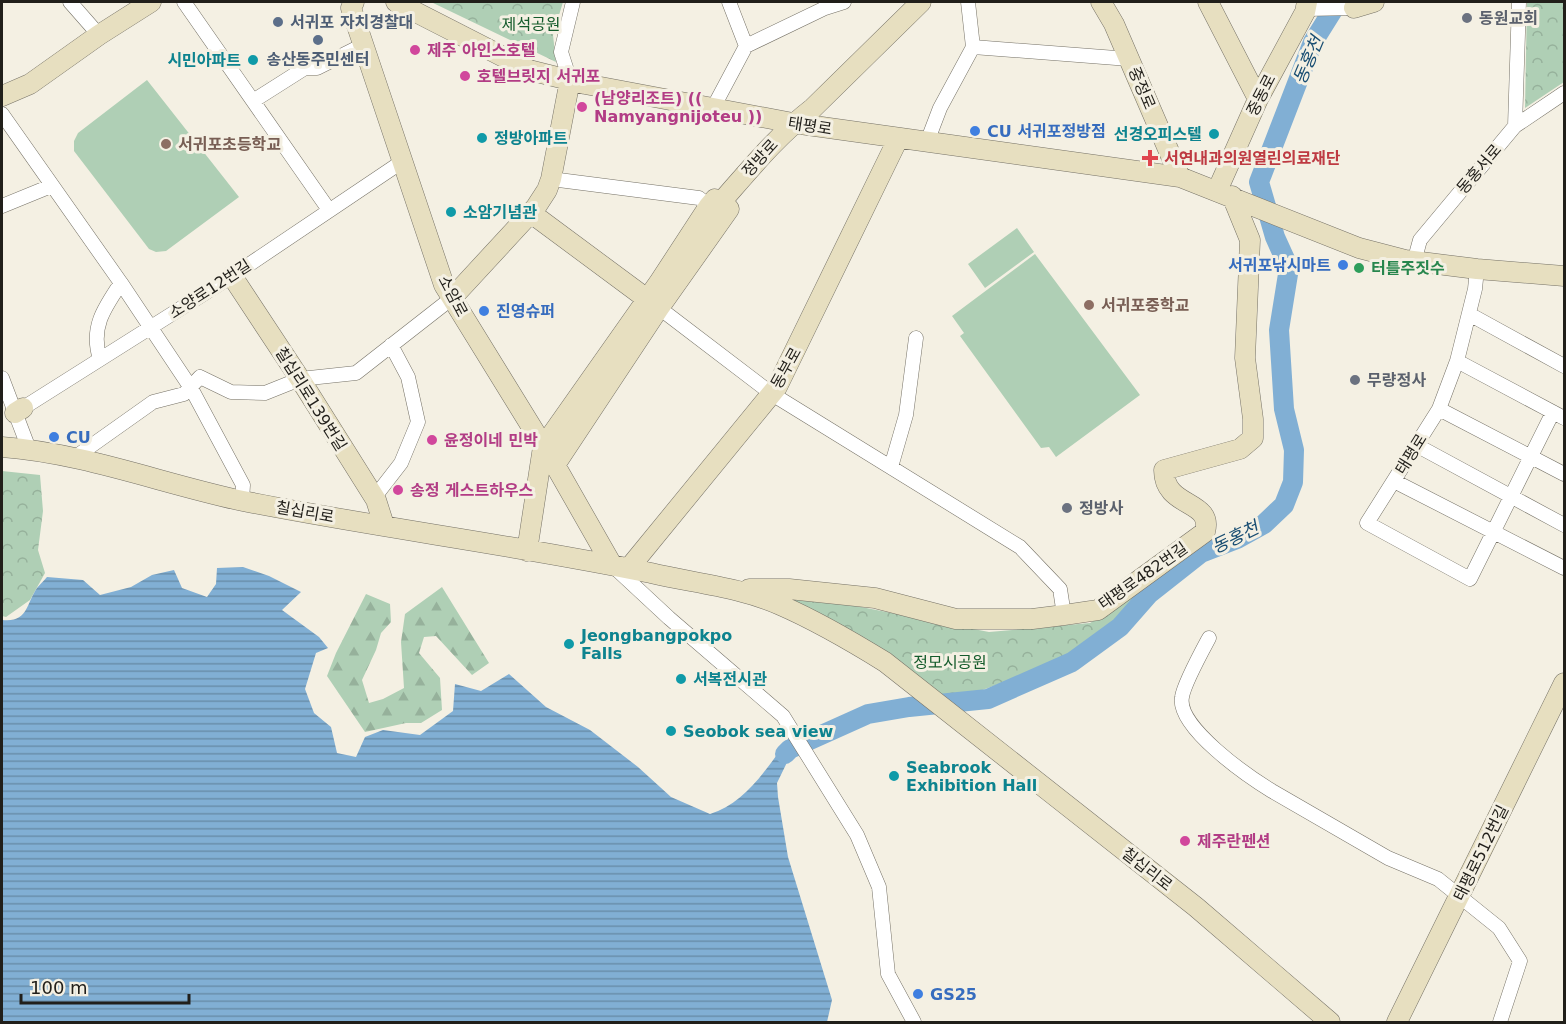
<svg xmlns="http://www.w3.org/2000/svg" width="1566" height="1024" font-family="'DejaVu Sans','Noto Sans KR',sans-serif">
	<defs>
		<pattern id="forest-firs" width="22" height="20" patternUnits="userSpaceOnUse" patternTransform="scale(1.5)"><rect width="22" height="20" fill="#afcfb5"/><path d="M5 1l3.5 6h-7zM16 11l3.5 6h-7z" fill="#96b19b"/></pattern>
		<pattern id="park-crowns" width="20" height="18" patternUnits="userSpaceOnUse" patternTransform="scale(1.5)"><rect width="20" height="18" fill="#afcfb5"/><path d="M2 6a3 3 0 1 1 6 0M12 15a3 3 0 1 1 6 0" fill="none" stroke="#96b19b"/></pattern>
		<pattern id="water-rules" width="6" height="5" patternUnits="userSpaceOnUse" patternTransform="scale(1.5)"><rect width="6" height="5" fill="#81afd4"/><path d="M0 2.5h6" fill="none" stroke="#698eab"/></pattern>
	</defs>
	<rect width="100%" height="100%" fill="#f4f0e3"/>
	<!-- green -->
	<path fill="#afcfb5" d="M147 80 239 197 166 251 156 252 149 249 74 151V141L78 133Z
		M1017 228 1034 252 985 288 968 264Z
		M1035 254 1140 395 1056 457 1049 447 1041 448 960 336 964 333 952 316Z"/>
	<!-- forest -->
	<path fill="url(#forest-firs)" d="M442 587 489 663 472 675 436 636 424 637 419 653 440 678 442 710 421 723H406L365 732 327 676 336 653 366 594 390 604 391 622 381 633 376 650 362 680 369 703 383 699 404 688 401 642 405 614Z"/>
	<!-- park -->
	<path fill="url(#park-crowns)" d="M431 2H563L553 35 556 62Z
		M1527 2H1564V82L1525 108Z
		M2 471 40 475 43 511 38 550 45 573 30 600 6 617 2 616Z
		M1191 561 1075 656 944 704 769 589 989 632 1090 623Z"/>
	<!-- water -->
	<path fill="url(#water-rules)" d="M243 567 269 576 301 592 282 610 319 637 328 648 316 653 305 689 314 713 331 727 337 753 356 757 365 737 383 730 420 735 453 711 455 684 481 691 509 674 546 707 590 730 638 767 671 797 710 814C744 804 766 770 786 742L794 748 777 783 778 797 788 857 832 1000 827 1022H2V620C28 623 26 604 37 588 40 584 44 581 47 577L83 580 100 595 131 587 152 575 174 570 182 588 207 597 216 584 217 568Z"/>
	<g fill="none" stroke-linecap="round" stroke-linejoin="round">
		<!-- river -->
		<path stroke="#81afd4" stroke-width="20" d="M785 754 790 749 868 714 909 707 988 699 1072 662 1120 627 1149 594 1201 553 1237 539 1264 524 1284 505 1293 482 1294 450 1284 409 1279 330 1289 268 1275 237 1259 182 1313 42 1338 2"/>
		<!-- street casing -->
		<g stroke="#757166" stroke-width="15">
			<path id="street" d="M70 2 99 35
				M184 2 329 210
				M729 2 746 46
				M1306 9 1354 8
				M973 47 1129 59
				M570 80 561 52 573 2
				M253 101 305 68H317L363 45
				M713 108 746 46 825 8 844 2
				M2 114 121 283 191 388 243 485 242 500
				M1515 126 1519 2
				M927 142 940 108 973 47 968 2
				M551 179 699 198 709 206
				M2 206 51 186
				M1414 262 1420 240 1515 126 1564 93
				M1477 269 1475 289 1457 361 1439 409 1367 523 1470 579 1553 412
				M654 304 772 394 1020 547 1060 589 1064 615
				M1469 314 1564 366
				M100 359C90 328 104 308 121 283
				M1457 361 1564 418
				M2 378 29 449
				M23 408 232 276 403 161
				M1439 409 1564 474
				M1416 445 1564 525
				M74 458 153 402 184 394 200 377 231 392 265 393 300 379 356 373 452 298
				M891 467 906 415 916 338
				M1394 481 1564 568
				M373 497 377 494 401 463 418 422 408 377 391 345
				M613 566 669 618 783 716 857 835 879 887 888 974 914 1022
				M1209 638C1202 651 1184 684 1182 697 1176 727 1249 777 1272 791L1388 858 1438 879 1499 928 1520 961 1500 1022"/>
		</g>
		<!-- secondary casing -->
		<g stroke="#757166" stroke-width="21">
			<path id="secondary" d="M354 2 351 8 444 285 555 465 612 565
				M396 2 529 70 585 84 793 123 1180 177 1359 248 1405 260 1477 269 1564 276
				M1101 2 1114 24 1180 177
				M1208 2 1258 99
				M1354 8 1374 2
				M2 96 30 84 99 35 151 2
				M1217 191 1258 99 1305 12 1307 2
				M722 201C751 168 778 135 813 108L921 2
				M531 213 647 299
				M232 276 300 379 376 500 384 525
				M452 298 536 207 547 190 551 179 570 80
				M15 413 23 408
				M2 447C84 453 163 484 243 501 379 528 516 545 651 573 693 583 740 587 780 605 817 621 851 641 885 662L1196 907 1330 1022
				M555 465 659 308 729 209 722 201
				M527 551 543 447 660 281 709 206 715 199 722 201
				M629 568 777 387 898 139
				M749 589H789L875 598 956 619H1032L1064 615 1098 610 1205 532C1214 499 1164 509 1164 470L1240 449 1253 438V419L1245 358 1250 240 1232 196
				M1397 1022 1564 683"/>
		</g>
		<!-- street -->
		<use href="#street" stroke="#fff" stroke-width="14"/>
		<!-- secondary -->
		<use href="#secondary" stroke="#e7dfc0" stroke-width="20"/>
	</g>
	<!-- markers -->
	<g fill="#6b7280" stroke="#f4f0e3" stroke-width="2">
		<circle cx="1467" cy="18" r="6"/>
		<circle cx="1355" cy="380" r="6"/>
		<circle cx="1067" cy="508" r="6"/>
	</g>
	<g fill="#5c6f8a" stroke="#f4f0e3" stroke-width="2">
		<circle cx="278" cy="22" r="6"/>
		<circle cx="318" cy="40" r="6"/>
	</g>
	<g fill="#d1479c" stroke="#f4f0e3" stroke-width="2">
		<circle cx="415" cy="50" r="6"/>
		<circle cx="465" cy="76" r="6"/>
		<circle cx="582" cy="107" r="6"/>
		<circle cx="432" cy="440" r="6"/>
		<circle cx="398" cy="490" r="6"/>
		<circle cx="1185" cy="841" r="6"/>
	</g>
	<g fill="#0f9aa8" stroke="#f4f0e3" stroke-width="2">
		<circle cx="253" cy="60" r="6"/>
		<circle cx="1214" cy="134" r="6"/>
		<circle cx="482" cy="138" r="6"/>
		<circle cx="451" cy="212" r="6"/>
		<circle cx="569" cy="644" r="6"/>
		<circle cx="681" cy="679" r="6"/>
		<circle cx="671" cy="731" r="6"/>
		<circle cx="894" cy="776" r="6"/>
	</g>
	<g fill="#3f7fe0" stroke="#f4f0e3" stroke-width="2">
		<circle cx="975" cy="131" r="6"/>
		<circle cx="1343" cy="265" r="6"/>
		<circle cx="484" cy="311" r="6"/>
		<circle cx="54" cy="437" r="6"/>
		<circle cx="918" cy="994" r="6"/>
	</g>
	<g fill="#8d6e63" stroke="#f4f0e3" stroke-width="2">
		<circle cx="166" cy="144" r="6"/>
		<circle cx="1089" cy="305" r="6"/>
	</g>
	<path fill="#e0444e" stroke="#f4f0e3" stroke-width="2" d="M1147 149h6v6h6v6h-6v6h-6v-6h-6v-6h6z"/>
	<circle fill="#2e9e5b" stroke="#f4f0e3" stroke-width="2" cx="1359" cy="268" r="6"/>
	<g text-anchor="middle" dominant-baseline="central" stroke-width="6" stroke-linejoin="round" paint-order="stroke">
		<!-- worship labels -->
		<g font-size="16" font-weight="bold" fill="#5b616d" stroke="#f4f0e3" text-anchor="start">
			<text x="1479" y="18">동원교회</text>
			<text x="1367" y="380">무량정사</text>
			<text x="1079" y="508">정방사</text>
		</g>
		<!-- service labels -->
		<g font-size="16" font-weight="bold" fill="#4e5e75" stroke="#f4f0e3" text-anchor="start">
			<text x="290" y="22">서귀포 자치경찰대</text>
			<text x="318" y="59" text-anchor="middle">송산동주민센터</text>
		</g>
		<!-- park labels -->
		<g font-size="16" fill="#145b2b" stroke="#f4f0e3">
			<text x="531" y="24">제석공원</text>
			<text x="950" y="662">정모시공원</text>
		</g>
		<!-- hotel labels -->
		<g font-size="16" font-weight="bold" fill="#b23c85" stroke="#f4f0e3" text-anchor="start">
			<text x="427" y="50">제주 아인스호텔</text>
			<text x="477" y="76">호텔브릿지 서귀포</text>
			<text x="594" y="98">(남양리조트) ((<tspan x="594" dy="18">Namyangnijoteu ))</tspan></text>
			<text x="444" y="440">윤정이네 민박</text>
			<text x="410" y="490">송정 게스트하우스</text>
			<text x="1197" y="841">제주란펜션</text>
		</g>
		<!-- culture labels -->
		<g font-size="16" font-weight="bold" fill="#0d838f" stroke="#f4f0e3" text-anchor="start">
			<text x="241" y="60" text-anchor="end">시민아파트</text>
			<text x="1202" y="134" text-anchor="end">선경오피스텔</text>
			<text x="494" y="138">정방아파트</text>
			<text x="463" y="212">소암기념관</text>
			<text x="581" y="635">Jeongbangpokpo<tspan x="581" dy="18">Falls</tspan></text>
			<text x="693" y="679">서복전시관</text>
			<text x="683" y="731">Seobok sea view</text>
			<text x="906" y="767">Seabrook<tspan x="906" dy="18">Exhibition Hall</tspan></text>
		</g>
		<!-- street labels -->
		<g font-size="16" fill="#211f1a" stroke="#f4f0e3">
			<text transform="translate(1142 88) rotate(67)">중정로</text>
			<text transform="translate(1261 95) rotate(-63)">중동로</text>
			<text transform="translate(810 126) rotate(9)">태평로</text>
			<text transform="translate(760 158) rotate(-48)">정방로</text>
			<text transform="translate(1479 169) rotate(-50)">동홍서로</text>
			<text transform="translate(210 289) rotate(-33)">소양로12번길</text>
			<text transform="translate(453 296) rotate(62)">소암로</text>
			<text transform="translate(786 368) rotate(-61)">동부로</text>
			<text transform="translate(311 399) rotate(58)">칠십리로139번길</text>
			<text transform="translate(1411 454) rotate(-58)">태평로</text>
			<text transform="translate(305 512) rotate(10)">칠십리로</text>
			<text transform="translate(1143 576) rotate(-35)">태평로482번길</text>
			<text transform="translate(1481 853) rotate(-64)">태평로512번길</text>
			<text transform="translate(1147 869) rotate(38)">칠십리로</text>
		</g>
		<!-- shop labels -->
		<g font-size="16" font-weight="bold" fill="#366cbe" stroke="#f4f0e3" text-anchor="start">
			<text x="987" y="131">CU 서귀포정방점</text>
			<text x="1331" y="265" text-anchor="end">서귀포낚시마트</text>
			<text x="496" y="311">진영슈퍼</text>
			<text x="66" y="437">CU</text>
			<text x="930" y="994">GS25</text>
		</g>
		<!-- education labels -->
		<g font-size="16" font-weight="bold" fill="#785e54" stroke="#f4f0e3" text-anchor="start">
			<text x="178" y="144">서귀포초등학교</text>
			<text x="1101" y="305">서귀포중학교</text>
		</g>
		<!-- health labels -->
		<g font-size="16" font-weight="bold" fill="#be3a42" stroke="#f4f0e3" text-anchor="start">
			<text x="1164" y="158">서연내과의원열린의료재단</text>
		</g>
		<!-- leisure labels -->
		<g font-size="16" font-weight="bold" fill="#27864d" stroke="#f4f0e3" text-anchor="start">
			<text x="1371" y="268">터틀주짓수</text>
		</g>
		<!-- water labels -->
		<g font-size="18" font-style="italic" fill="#184d72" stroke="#f4f0e3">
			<text transform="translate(1308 60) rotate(-67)">동홍천</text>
			<text transform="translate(1235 537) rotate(-26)">동홍천</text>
		</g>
	</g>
	<!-- border -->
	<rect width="1566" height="1024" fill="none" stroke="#211f1a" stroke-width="6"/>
	<!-- scale -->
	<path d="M21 994v9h168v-9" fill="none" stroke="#211f1a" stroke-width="3"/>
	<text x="30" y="994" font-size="18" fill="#211f1a" stroke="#f4f0e3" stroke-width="4.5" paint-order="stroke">100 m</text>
</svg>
